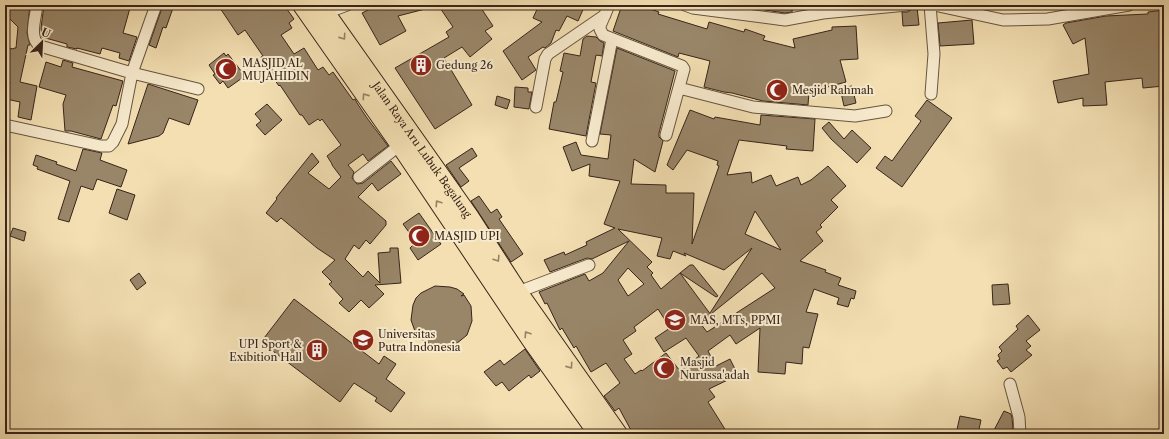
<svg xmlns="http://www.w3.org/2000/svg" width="1169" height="439" font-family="'Libre Caslon Text',serif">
	<rect width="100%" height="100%" fill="#f3dfb2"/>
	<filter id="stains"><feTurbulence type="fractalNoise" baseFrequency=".005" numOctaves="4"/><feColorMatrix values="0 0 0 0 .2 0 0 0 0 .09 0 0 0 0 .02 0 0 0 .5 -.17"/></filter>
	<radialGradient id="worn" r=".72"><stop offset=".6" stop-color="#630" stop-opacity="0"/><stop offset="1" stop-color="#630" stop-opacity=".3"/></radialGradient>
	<!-- building -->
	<path fill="#998669" stroke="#38251a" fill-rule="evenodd" d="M5 5H30L27 33 30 45H28L20 82 37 86 31 120 18 117 20 102 6 99 10 82 5 81V47L13 49 14 48H16L18 27 5 14Z
		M44 5H121L130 8 123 33 137 37 129 61 119 58 120 53 102 48 100 54 77 48V49L67 47V44L42 37 41 28Z
		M163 5H174L166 28 163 27 156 48 149 45Z
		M218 5H284L294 19 289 23 292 28 281 35 294 54 304 48 318 70 323 67 329 75 333 72 353 100 355 99 357 103 367 118 388 146 368 161 363 154 348 165 354 172 352 178 357 184 363 183 391 161 401 174 378 191 372 183 358 197 386 221V225L370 244 366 240 359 249 354 245 345 259 363 277 368 271 380 283 378 253 390 252V248H398L401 283 375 285 384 294 369 308 361 300 349 312 339 303 343 299 329 284 332 282 322 272 335 260 317 248 281 218 277 222 266 213 277 199 276 198 312 153 319 162 308 173 329 189 341 177 332 165V164L327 156 341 145 322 119 320 121 318 119 309 125 302 115H300L280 85 279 86 269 72 271 71 261 57 263 56 245 30 238 35Z
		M378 5H429V8L398 16 406 31 380 45 362 13Z
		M438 5H479L493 26 485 31 492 39 470 57 462 47 444 58 472 105 435 129 395 68 449 37 446 32 453 27Z
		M539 5H585L578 21 567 16 559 31 556 30 551 43 545 48 543 47 528 57 536 70 522 80 503 51 542 22 533 18Z
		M622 5H639L659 12 658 14 707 29 709 22 744 32 745 29 765 36 763 40 795 48 793 39 832 30V27L856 26 858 59 840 60 846 82 809 92 808 105 763 101 732 93 724 92 704 87 710 61 679 53 678 57 613 31Z
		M754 5H793L792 12 785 13 765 10 754 7Z
		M917 7 919 25 903 26 902 12H908L913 8Z
		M1164 10V27L1161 28 1163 57H1164V86L1143 88 1142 78 1105 82 1107 105 1083 106V98L1058 103 1053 81 1089 74 1085 38 1073 44 1063 25 1066 23 1106 16 1148 14V12Z
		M972 20 974 44 940 46 938 23Z
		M587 36 596 37 600 41 604 43 602 56 596 55 591 82 596 83 586 136 549 129 554 102H556L563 72 560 71 564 53 580 56 583 39Z
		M617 48 675 71 659 133V137L663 141 655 172 634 159 631 184 666 185V193H694L692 244 719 166 717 165 718 161 687 150 673 170 667 165 690 110 714 119 715 117 760 125 761 115 815 119 813 151 786 149 787 146 739 140 727 175 751 172 752 183 771 175 776 186 798 177 801 185 811 180 828 166 846 186 831 200 838 207 820 225 822 227 816 232 823 241 800 261 826 270 825 272 841 278 838 285 856 291 854 299 851 298 848 307 837 304 839 298 814 289 806 312 818 314 809 348 803 347 802 364 786 362 785 374 758 372 760 328 736 344 730 335 708 351 716 366 730 359 738 375 709 389 715 397 708 402 728 434H633L619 408 615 411 604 396 620 383 606 363 591 372 576 346 574 348 562 328 560 330 547 303 545 304 539 292 585 274 589 281 603 273 629 241 592 259 587 258 550 272 544 260 564 252 565 255 587 245 586 242 615 228 604 224 620 181 589 176 590 164 572 171 563 147 576 142 581 155 608 159 611 135 600 134ZM755 211 781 250 745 234ZM618 229 662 238 657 256 670 259 673 251 686 256 684 253 724 270 752 248 710 313 711 314 762 273 775 288 707 332 700 323 711 315 680 273 661 289 651 275 653 273 647 267 652 262ZM628 268 644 284 628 296 618 280ZM658 309 670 328 655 338 664 352 686 338 699 356 680 371 666 353 642 371 641 370 635 374 624 359 632 354 623 340 636 331 634 327Z
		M224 53 226 56 228 54 245 76 228 88 223 81 220 84 213 75 215 74 209 65Z
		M63 60 73 63 72 67 123 81 116 106 113 105 101 139 71 131H65L63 104 66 95 39 87 46 62 61 67Z
		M148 84 198 100 189 125 169 118 163 133 159 136 128 144Z
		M852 86 856 103 844 106 840 88Z
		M515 87 528 88V92H532L529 109 514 107Z
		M497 96 510 100 507 109 495 105Z
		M927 100 952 118 902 187 876 168 885 156 892 161 921 121 915 116Z
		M267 104 282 120 265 135 256 125 261 121 255 114Z
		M829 122 844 139 852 130 871 148 857 163 831 139 822 128Z
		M472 148 477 156 459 168 469 181 461 187 446 165Z
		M83 149 102 153 100 160 127 170 121 187 97 179 93 190 81 186 69 222 58 219 70 181 37 169 38 167 33 165 36 155 57 162 56 164 76 171Z
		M117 189 135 195 127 220 109 213Z
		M479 196 491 213 497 209 502 217 499 219 523 254 511 262 471 201Z
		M419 213 441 244 418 260 410 248 416 242 403 224Z
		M13 228 26 232 24 241 10 236Z
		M690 265H693L718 296 716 297 680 273Z
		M139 273 146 283 137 290 130 280Z
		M1008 284 1010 304 993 305 992 285Z
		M435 286 450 287 457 289 464 294 461 296 464 295 471 306 472 321 467 335 456 344 448 347 434 346 421 339 416 334 411 320 413 305 416 298 421 293Z
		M294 299 379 364 384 356 396 364 386 379 405 393 391 412 375 401 377 398 354 383 340 402 261 342Z
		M1028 315 1040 330 1026 341 1031 346 1026 350 1032 355 1011 372 1007 367 1003 369 997 361 1000 359 998 355 1002 351 999 347 1018 329 1016 326Z
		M525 349 540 371 531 378 529 375 509 391 502 382 496 386 484 372 500 360 504 365Z
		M1004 411 1011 414 1012 418 1013 428 1010 434H992Z
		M960 416 981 420 978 434H956Z"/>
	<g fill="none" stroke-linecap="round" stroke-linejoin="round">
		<!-- street casing -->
		<g stroke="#675440" stroke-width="13">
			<path id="street" d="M37 5C36 17 28 38 40 46L132 73 198 89
				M609 5 600 26V29L603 35 682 66 684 69 666 135
				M685 5 693 8 785 20 823 13 907 5
				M930 5 934 54 931 94
				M934 5 1003 20 1048 19 1129 5
				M326 13 347 5
				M679 88 753 107 855 116 886 111
				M536 107 545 59 548 54 605 15
				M5 125 101 146H109L113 142 122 124 132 73 156 5
				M592 141 612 39
				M359 177 400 145
				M518 292 589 265
				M1010 384 1019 417 1020 434"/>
		</g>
		<!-- primary casing -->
		<g stroke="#38251a" stroke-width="20">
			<g id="primary">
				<path d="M302 5 400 145 531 340 598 434"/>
				<path id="s1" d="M320 5 469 216 518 292 618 434"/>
			</g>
		</g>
		<!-- street -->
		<use href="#street" stroke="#f7eacd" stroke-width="11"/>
		<!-- primary -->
		<use href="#primary" stroke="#f3dfb2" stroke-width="18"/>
	</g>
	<!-- one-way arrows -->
	<defs><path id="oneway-chevron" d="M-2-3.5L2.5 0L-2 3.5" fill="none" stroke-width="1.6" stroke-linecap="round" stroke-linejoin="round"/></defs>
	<g stroke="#968266">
		<use href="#oneway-chevron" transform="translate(343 37) rotate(55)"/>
		<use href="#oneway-chevron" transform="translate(365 96) rotate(-125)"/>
		<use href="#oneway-chevron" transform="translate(438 203) rotate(-124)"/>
		<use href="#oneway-chevron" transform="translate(497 259) rotate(57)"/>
		<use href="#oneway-chevron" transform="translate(527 334) rotate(-123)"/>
		<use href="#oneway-chevron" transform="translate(570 366) rotate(55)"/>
	</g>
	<!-- icons -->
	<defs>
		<g id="building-disc" transform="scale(1.15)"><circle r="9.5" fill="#8f2418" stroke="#f7eacd"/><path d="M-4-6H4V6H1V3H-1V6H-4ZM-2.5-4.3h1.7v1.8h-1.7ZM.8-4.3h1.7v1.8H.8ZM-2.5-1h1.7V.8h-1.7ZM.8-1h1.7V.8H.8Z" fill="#fff"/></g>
		<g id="mosque-disc" transform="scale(1.15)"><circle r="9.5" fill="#8f2418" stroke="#f7eacd"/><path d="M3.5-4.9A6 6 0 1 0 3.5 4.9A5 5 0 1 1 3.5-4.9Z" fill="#fff"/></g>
		<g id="school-disc" transform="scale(1.15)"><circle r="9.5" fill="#8f2418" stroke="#f7eacd"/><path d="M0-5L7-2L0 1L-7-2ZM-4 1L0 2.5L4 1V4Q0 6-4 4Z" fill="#fff"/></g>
		<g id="university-disc" transform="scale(1.15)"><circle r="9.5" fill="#8f2418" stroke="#f7eacd"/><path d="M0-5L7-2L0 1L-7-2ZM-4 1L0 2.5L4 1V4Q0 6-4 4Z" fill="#fff"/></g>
	</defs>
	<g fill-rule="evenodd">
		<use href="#building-disc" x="421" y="65"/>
		<use href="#mosque-disc" x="226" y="69"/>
		<use href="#mosque-disc" x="777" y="90"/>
		<use href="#mosque-disc" x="419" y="236"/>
		<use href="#school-disc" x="675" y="320"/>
		<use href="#university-disc" x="363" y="340"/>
		<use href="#building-disc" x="317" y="350"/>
		<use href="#mosque-disc" x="664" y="368"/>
	</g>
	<g text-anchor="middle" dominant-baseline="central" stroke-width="4" stroke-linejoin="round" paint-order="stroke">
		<!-- poi labels -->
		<g font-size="11" fill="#38251a" stroke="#f7eacd" text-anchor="start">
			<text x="242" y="63">MASJID AL<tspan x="242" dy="13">MUJAHIDIN</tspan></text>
			<text x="436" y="65">Gedung 26</text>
			<text x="792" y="90">Mesjid Rahmah</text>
			<text x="434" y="236">MASJID UPI</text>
			<text x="690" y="320">MAS, MTs, PPMI</text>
			<text x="378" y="334">Universitas<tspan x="378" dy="13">Putra Indonesia</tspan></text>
			<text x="302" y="344" text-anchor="end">UPI Sport &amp;<tspan x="302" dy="13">Exibition Hall</tspan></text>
			<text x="680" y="362">Masjid<tspan x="680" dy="13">Nurussa'adah</tspan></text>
		</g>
		<!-- street labels -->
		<g font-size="11" fill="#38251a" stroke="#f7eacd">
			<text stroke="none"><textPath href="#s1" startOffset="177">Jalan Raya Aru Lubuk Begalung</textPath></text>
		</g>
	</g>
	<!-- margin -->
	<rect width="1169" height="439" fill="none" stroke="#f3dfb2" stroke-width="20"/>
	<rect x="6" y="6" width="1157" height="427" fill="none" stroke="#38251a" stroke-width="2"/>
	<rect x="10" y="10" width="1149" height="419" fill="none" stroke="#38251a"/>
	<!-- north arrow -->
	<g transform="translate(42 42) rotate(24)" stroke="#f7eacd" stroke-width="3" paint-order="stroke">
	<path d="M0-3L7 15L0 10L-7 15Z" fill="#38251a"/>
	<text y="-6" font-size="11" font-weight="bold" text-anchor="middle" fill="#38251a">U</text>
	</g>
	<rect width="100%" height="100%" filter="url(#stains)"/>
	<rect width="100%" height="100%" fill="url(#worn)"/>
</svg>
